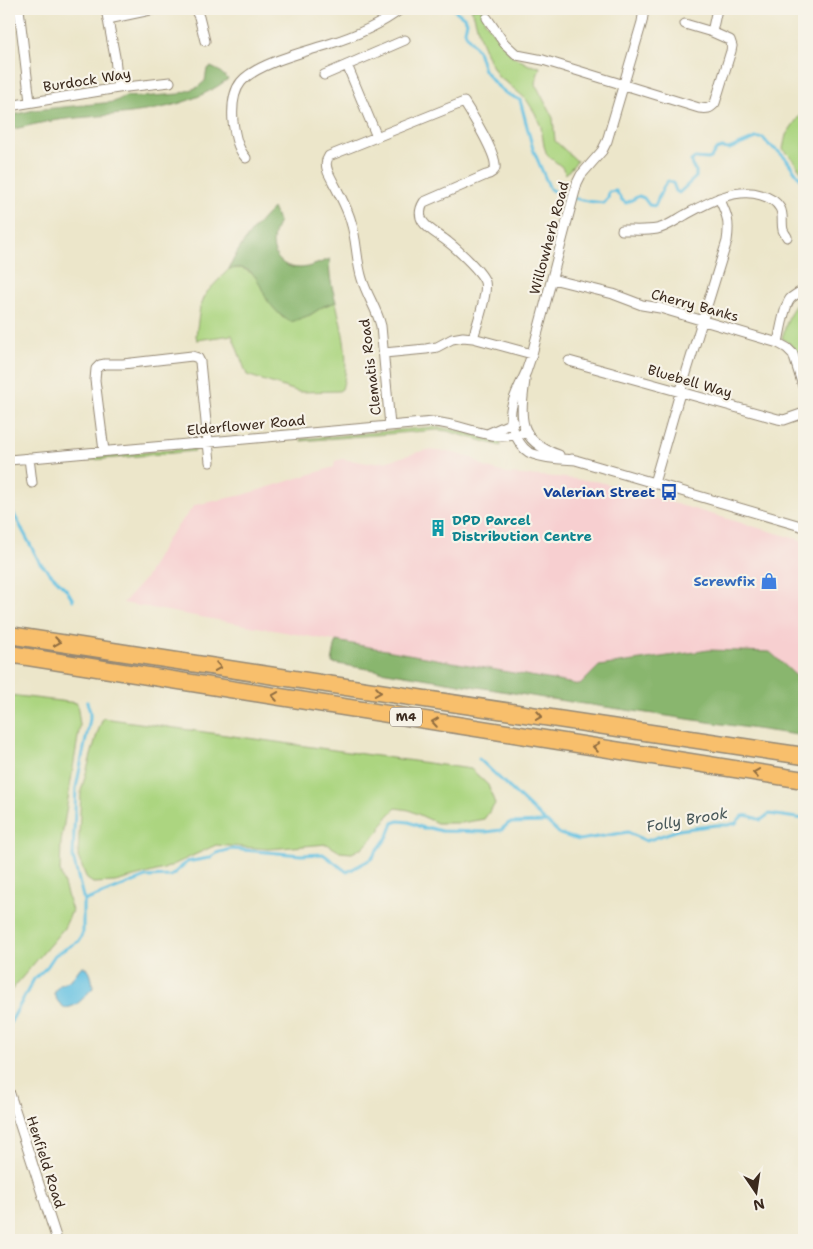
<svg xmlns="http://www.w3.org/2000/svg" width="813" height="1249" font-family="'Shantell Sans',sans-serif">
	<rect width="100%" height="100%" fill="#f7f3e8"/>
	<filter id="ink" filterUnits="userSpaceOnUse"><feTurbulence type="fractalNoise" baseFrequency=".02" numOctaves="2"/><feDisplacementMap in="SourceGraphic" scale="10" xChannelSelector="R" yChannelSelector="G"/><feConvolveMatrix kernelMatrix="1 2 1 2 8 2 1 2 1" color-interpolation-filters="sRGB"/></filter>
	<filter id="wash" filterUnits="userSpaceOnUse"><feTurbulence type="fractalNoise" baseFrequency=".0096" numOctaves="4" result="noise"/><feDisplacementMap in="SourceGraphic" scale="20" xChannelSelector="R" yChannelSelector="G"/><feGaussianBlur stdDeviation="1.12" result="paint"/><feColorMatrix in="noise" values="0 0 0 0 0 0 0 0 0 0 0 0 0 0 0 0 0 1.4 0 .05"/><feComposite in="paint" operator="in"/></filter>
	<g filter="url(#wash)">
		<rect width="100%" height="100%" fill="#ece6ca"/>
		<!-- built -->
		<path fill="#f7cfd0" d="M426 450 450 452 472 458 485 467 507 474 557 477 600 482 804 541V683L770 652 709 650 599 666 580 685 123 603 145 579 167 539 195 505 243 495 334 467 335 461 343 459 368 463 388 461Z"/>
		<!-- green -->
		<path fill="#acd580" stroke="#74804f" d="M471 9H484L486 13 484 20 511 55 529 65 540 67 535 83 553 118 555 141 577 161 566 174 562 167 547 155 544 146 541 127 535 113 526 99 506 82 499 78 489 60 480 38 474 15Z
			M804 109V175L790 156 783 149 786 135Z
			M242 268 253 274 259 281 267 300 283 318 310 315 324 306 336 302C342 331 351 359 342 389L339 391 299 392 247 375 232 335 197 340 196 335 200 307 207 292 229 269Z
			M804 298V372C799 354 797 349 782 338 787 323 790 305 804 298Z
			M432 427C455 427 479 437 501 443V446L447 431 437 430 301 441V439Z
			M195 448V451L81 461V458Z
			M9 695 77 703 80 725 61 842 60 871 72 911 64 928 9 993Z
			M103 718 471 769 488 785 495 804 484 819 462 823H437L409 810 396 808 387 817 379 831 365 846 352 853 340 852 327 844 269 849 216 845 164 869 115 882 93 883 87 879 78 857 81 791 97 734Z"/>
		<!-- forest -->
		<path fill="#89b66e" stroke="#627046" d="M211 67 219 71 228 79C180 116 115 113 58 120 41 122 25 127 9 130V116L34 110 114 102 126 96 140 97 179 94 198 87 205 81 207 69Z
			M273 208 279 222C267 242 273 268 300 268 309 268 321 262 330 259 328 274 332 287 336 302L324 306 310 315 291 322C281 317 274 309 268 301 260 289 258 270 241 268 238 267 233 269 229 269 239 245 255 226 273 208Z
			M336 641 580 685 599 666 709 650 770 652 804 683V736L544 698 332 663Z"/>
		<!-- water -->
		<path fill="#64c1e2" stroke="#507680" d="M82 966C91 968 92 979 93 988 84 996 79 1007 65 1008L59 1003 54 995C58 982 62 986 71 979 75 976 78 970 82 966Z"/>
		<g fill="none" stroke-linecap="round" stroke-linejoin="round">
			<!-- stream -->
			<path stroke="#64c1e2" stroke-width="3" d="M453 9 465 18 467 22 465 30 466 34 478 51 484 70 494 83 507 94 520 100 533 149 550 189C561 197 589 202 604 203L608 198 609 192 616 191 622 200 626 203 639 196 644 198 649 205 655 206C659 198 661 188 668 181L673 183 676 191 679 193 696 177V171L692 166 691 161 695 158 708 159 711 158 716 150 722 148 729 149 756 138H763L769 145 779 152 786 159 804 184
				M9 505 40 563 67 590 73 600
				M479 759 546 822
				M84 901 73 857 74 830 76 788 90 719V712L87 702
				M9 1025 34 979 47 967 55 955 79 941 83 932V905L84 901 146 877 171 876 187 862 209 858 217 853 231 849 301 855 323 854 347 872 371 859 388 836 393 823 399 821 409 822 423 828H430L441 831 486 832 501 830 509 823 547 822 560 834 579 840 628 832 646 841 678 830 716 825H728L736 823C744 811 749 816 761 820L769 814 804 819"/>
		</g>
	</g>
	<g filter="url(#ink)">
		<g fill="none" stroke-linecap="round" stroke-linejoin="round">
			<!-- minor casing -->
			<g stroke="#948874" stroke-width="11">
				<path id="minor" d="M19 9 30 102
					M106 9 115 57 118 88
					M195 9 199 17 205 41
					M487 18 504 43 517 55 543 60 699 108C707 109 710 109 715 103L731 51 732 46 730 40 712 32 685 24
					M108 19 155 9
					M712 32 717 9
					M347 65 377 137
					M324 75 405 40
					M9 106 118 88 170 82
					M246 158C237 148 235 135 233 122 232 109 232 93 241 82 257 63 305 52 329 44 355 36 379 26 401 9
					M622 230C633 230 646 231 657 229 667 227 676 220 685 215 707 203 735 187 761 195 768 197 776 201 780 208 784 215 781 223 783 230 784 233 786 235 787 237
					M552 279 613 294 642 305 660 308 778 343 787 348 793 354 804 389
					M778 343C780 332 784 307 790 299 794 295 800 292 804 290
					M384 353 426 349 437 347 452 339 463 337 473 338 532 354
					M569 361 778 419 784 420 804 413
					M525 380C520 418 517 441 559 455
					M390 426 381 326C377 309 367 296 362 279 356 260 357 240 351 222 347 206 335 187 328 172 326 166 325 162 329 156L464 102C471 113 498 156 495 168 494 172 490 174 486 175L424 202C411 223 435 231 448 242 457 249 482 272 485 282 488 293 477 325 473 338
					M487 434 514 422
					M104 451 95 380 96 369 100 365 105 364H123L192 356 198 358 200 362 210 462
					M29 458 32 483
					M572 459 804 527
					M9 460 434 422C469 425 490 444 527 432
					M576 460C562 459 547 459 533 454 526 452 521 446 517 438 503 411 515 397 526 372 528 366 530 360 532 354L577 183 581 175 602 151 607 141 642 22 644 9
					M654 483 680 393 727 241C730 221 727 215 719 198
					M9 1091 57 1240"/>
			</g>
			<!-- motorway casing -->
			<g stroke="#948874" stroke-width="19">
				<path id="motorway" d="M9 635 398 695 804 756
					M9 654 804 780"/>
			</g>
			<!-- minor -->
			<use href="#minor" stroke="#fff" stroke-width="9"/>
			<!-- motorway -->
			<use href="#motorway" stroke="#f8bf6c" stroke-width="16"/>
		</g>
		<!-- one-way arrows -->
		<defs><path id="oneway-chevron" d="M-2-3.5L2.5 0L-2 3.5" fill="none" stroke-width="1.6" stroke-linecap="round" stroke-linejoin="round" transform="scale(1.25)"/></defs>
		<g stroke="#906d41">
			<use href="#oneway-chevron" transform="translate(57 642) rotate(9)"/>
			<use href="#oneway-chevron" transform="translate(218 667) rotate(9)"/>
			<use href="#oneway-chevron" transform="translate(378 692) rotate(9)"/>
			<use href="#oneway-chevron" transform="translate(275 696) rotate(-171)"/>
			<use href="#oneway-chevron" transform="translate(539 716) rotate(9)"/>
			<use href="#oneway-chevron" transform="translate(435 722) rotate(-171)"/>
			<use href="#oneway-chevron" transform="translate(596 747) rotate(-171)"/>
			<use href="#oneway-chevron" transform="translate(756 773) rotate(-171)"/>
		</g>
	</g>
	<!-- icons -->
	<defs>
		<g id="bus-bare" transform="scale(1.35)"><path d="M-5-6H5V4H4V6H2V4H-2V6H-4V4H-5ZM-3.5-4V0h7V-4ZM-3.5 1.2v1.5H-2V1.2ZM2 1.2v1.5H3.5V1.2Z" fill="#1a4fb4" stroke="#f7f3e8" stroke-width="2.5" paint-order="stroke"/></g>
		<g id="building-bare" transform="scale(1.35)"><path d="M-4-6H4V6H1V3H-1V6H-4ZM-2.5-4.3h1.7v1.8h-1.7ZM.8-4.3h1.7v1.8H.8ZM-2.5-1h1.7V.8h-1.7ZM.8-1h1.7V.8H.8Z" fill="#0f9aa8" stroke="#f7f3e8" stroke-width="2.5" paint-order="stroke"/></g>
		<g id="shop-bare" transform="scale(1.35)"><path d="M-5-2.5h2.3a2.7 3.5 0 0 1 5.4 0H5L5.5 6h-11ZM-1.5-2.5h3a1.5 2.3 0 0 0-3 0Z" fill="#3f7fe0" stroke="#f7f3e8" stroke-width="2.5" paint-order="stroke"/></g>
	</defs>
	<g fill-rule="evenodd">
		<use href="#bus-bare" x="669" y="492"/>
		<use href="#building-bare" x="438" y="528"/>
		<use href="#shop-bare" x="769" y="581"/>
	</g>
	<g text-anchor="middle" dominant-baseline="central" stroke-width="4.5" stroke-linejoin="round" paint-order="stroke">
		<!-- shield labels -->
		<rect fill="#f7f3e8" stroke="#73665b" stroke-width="1" x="390" y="707.5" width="32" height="19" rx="4"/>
		<g font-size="12" font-weight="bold" fill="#3b2a1e">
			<text x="406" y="717">M4</text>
		</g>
		<!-- street labels -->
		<g font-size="14" fill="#3b2a1e" stroke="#f7f3e8">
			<text transform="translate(87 80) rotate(-9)">Burdock Way</text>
			<text transform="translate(549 238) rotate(-75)">Willowherb Road</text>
			<text transform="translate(695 305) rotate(15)">Cherry Banks</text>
			<text transform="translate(370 367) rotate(-97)">Clematis Road</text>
			<text transform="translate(690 381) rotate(16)">Bluebell Way</text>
			<text transform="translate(246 425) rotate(-5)">Elderflower Road</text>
			<text transform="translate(46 1162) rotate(72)">Henfield Road</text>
		</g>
		<!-- transit labels -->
		<g font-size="14" font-weight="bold" fill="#164399" stroke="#f7f3e8" text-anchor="end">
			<text x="655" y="492">Valerian Street</text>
		</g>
		<!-- culture labels -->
		<g font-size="14" font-weight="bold" fill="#0d838f" stroke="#f7f3e8" text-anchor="start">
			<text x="452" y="520">DPD Parcel<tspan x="452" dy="16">Distribution Centre</tspan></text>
		</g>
		<!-- shop labels -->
		<g font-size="14" font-weight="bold" fill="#366cbe" stroke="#f7f3e8" text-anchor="end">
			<text x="755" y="581">Screwfix</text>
		</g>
		<!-- water labels -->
		<g font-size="15" font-style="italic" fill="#475759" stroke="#f7f3e8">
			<text transform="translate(687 820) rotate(-10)">Folly Brook</text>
		</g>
	</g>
	<!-- margin -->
	<rect width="813" height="1249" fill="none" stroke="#f7f3e8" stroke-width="30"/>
	<!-- north arrow -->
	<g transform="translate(756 1192) rotate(167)" stroke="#f7f3e8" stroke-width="4" paint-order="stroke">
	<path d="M0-4L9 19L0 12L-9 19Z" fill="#3b2a1e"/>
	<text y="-8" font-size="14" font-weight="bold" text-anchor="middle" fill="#3b2a1e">N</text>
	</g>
</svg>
